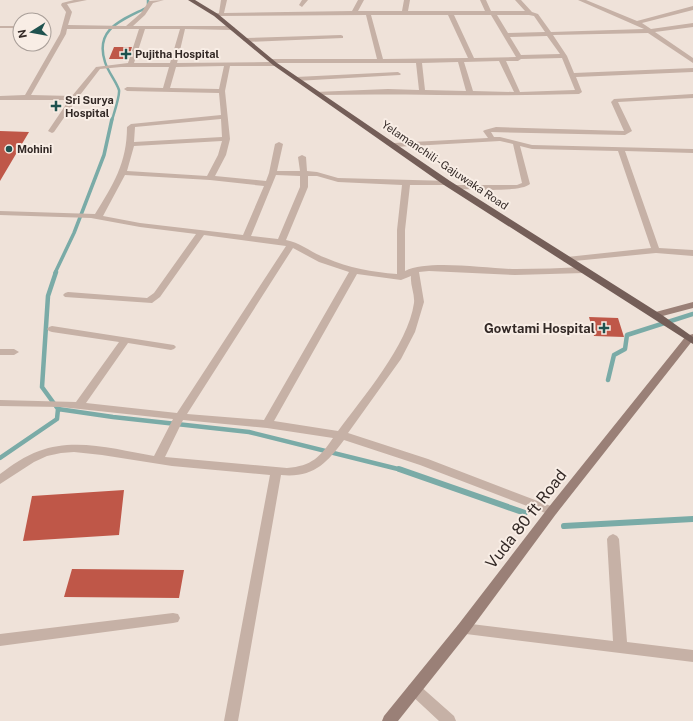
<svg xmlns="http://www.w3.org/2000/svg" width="693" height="721" font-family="'Public Sans',sans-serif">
	<rect width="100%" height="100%" fill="#efe2d9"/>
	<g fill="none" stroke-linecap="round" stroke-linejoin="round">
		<!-- stream-far3 -->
		<path stroke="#7aaba7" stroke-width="2.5" d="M112 120C114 113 120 96 119 90 116 81 108 72 105 62 94 28 123 20 148 7V0"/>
		<!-- stream-far2 -->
		<path stroke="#7aaba7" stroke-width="3.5" d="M55 273 74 233 104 155 112 119"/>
		<!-- stream-far1 -->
		<path stroke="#7aaba7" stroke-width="4.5" d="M608 380 614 355 625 349 627 335 693 314
			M58 409 113 417 249 432 402 470
			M0 458 57 419 58 409 42 387 48 296 56 272"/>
		<!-- stream -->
		<path stroke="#7aaba7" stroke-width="6" d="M399 469 525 513
			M564 526 693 519"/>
	</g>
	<!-- building -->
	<path fill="#bf5748" d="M114 47H132L128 59H109Z
		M0 131 29 132 0 181Z
		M589 317 618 318 624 337 594 336Z
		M124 490 119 535 23 541 32 496Z
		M72 569 184 570 179 598 64 597Z"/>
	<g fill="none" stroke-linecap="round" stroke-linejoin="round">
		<!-- lane -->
		<path fill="#c6b1a6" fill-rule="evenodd" d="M0 26H20V28H0Z"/>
		<!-- street -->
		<path fill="#c6b1a6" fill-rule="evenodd" d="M74 0H87L67 4 72 12 68 25 126 26 141 13 149 1 164 0 153 3 145 15 133 26H232L235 28 232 30 185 29 177 63 269 62V60L271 59H377L366 15 214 16V14L219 13 221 0H227L224 13 352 11 358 0H364L358 11H402L404 0H410L408 11H485L480 0H486L491 11H525L515 0H521L532 12 538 14 551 32 644 29 578 0H586L637 21 693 6V10L642 23 651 29 693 23V27L655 32 693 58V63L648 33 553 35 567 56 574 73 693 68V72L576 77 582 92 579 94C492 97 404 93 317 95L314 93 315 92 388 89 419 90 416 63H277V65L275 66H230L225 91 230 139 226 155 215 176 266 181 269 173 275 144 279 142 283 144 277 171H300L298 157 302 155 306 157 307 171 317 172 338 178 450 181 451 183 447 185H410L405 230V271C430 259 487 269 516 269 539 269 561 268 584 267L588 270 584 273 515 275 429 271 419 272 424 302 415 332 401 359 348 433 428 459 556 508 558 511 556 514 552 515 548 514 420 465 344 440C326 464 313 478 281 475L238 721H224L270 475 172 466 102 455 74 452 61 453 47 456 34 462 0 484V474C12 465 25 456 39 451 76 437 118 450 154 456L173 419 61 407 0 406V400L76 402 119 342 52 332 49 331 47 329 49 327 52 326 174 345 176 347 174 349 171 350 128 343 86 403 177 413 286 246 204 235 160 297 152 303 65 297 63 295 65 293 68 292 147 298 154 293 196 234 140 227 91 218 0 215V211L95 214C113 185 127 163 127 127L131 124 221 115 219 93 127 91 124 89 127 87 163 88 169 67H121L100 69 77 99 54 132 52 133 48 131 69 100H0V96L25 95 60 34 66 12 61 5 62 3ZM371 15H448L468 58 383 59ZM454 15H491L516 57 474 58ZM497 15H529L534 16 545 32 508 33ZM67 29H139L128 63 96 67 72 96 31 95 66 34ZM145 29H180L170 63H134ZM547 36 560 54 521 55 510 37ZM562 58 575 90 520 92 506 61H518L521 59ZM499 61 514 92 473 91 464 62ZM458 62 466 91 425 90 422 63ZM224 66 219 89 170 88 176 67ZM221 119 222 137 134 142 135 127ZM222 141 218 155 207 176 127 171 134 146ZM125 175 210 180 264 186 243 235 140 223 103 216ZM276 175 300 176V187L278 239 251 236ZM308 176H317L338 182 402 185 397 230V274C372 272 349 268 326 258 312 253 301 243 286 240L308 187ZM293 248 319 262 349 272 264 420 187 414ZM357 274 401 280 411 276C410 285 415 294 414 303 408 345 363 397 338 431L274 421ZM183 420 267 428 333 438C320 457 312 466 287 468L165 457Z
			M302 0H308L302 7 299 5Z
			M341 35 343 36V38L246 42 243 40 246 38Z
			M398 72 401 74 400 75 296 81 293 79 296 77Z
			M693 94V98L618 102 632 131 625 135 491 132 494 137H500L532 145 693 149V153L625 151 659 248 693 250V256L656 253 564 262 563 260 564 258 567 257 651 248 618 151 532 149 520 146 530 184C520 193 470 189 454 189L450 187 451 185H517L522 183 513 144 500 141 394 147 390 145 394 143 488 138 483 131 485 130 496 127 624 131 611 102 614 99Z
			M0 349H14L19 352 14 355H0Z
			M613 534 617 536 619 539 627 642 693 650V662L458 633 456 629 458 625 463 623 613 641 607 539 609 536Z
			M173 613 178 614 180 618 178 622 173 623 0 646V634Z
			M414 683 419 685 454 716 456 721H439L409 693 407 689 409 685Z"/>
		<!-- secondary -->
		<path fill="#9a8077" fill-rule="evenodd" d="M693 302V308L655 318 650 315 652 313Z
			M693 334V340L556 514 468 633 398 721H382L384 716 458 625 548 508 686 336Z"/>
		<!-- primary -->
		<path fill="#745e58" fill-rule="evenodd" d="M188 0H195L218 14 277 63 450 181 662 315 693 337V344L444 185 273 65 214 16Z"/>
	</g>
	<!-- markers -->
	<g fill="#1f524f" stroke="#f8ede5" stroke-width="1.5">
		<path d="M124 48h4v4h4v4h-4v4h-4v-4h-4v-4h4z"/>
		<path d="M54 100h4v4h4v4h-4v4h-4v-4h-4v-4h4z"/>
		<circle cx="9" cy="149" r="4"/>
		<path d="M602 322h4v4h4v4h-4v4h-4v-4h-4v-4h4z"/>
	</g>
	<g text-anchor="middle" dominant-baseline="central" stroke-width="4" stroke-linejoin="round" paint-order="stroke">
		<!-- far-poi labels -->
		<g font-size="11" font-weight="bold" fill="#332926" stroke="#f8ede5" text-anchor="start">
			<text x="135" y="54">Pujitha Hospital</text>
			<text x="65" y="100">Sri Surya<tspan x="65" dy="13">Hospital</tspan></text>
			<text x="17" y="149">Mohini</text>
		</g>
		<!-- far-street labels -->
		<g font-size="11" fill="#332926" stroke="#f8ede5">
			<text transform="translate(445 165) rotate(34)">Yelamanchili - Gajuwaka Road</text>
		</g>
		<!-- poi labels -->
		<g font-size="13" font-weight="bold" fill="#332926" stroke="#f8ede5" text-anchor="end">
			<text x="595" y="328">Gowtami Hospital</text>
		</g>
		<!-- near-street labels -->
		<g font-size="16" fill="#332926" stroke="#f8ede5">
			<text transform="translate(526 519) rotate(-52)">Vuda 80 ft Road</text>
		</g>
	</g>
	<!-- north arrow -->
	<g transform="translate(32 32) rotate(259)"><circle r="19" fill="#f8ede5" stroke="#a99f99"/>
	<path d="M0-3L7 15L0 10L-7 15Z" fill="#1f524f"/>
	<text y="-6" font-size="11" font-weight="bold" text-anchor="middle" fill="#332926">N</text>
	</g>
</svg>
